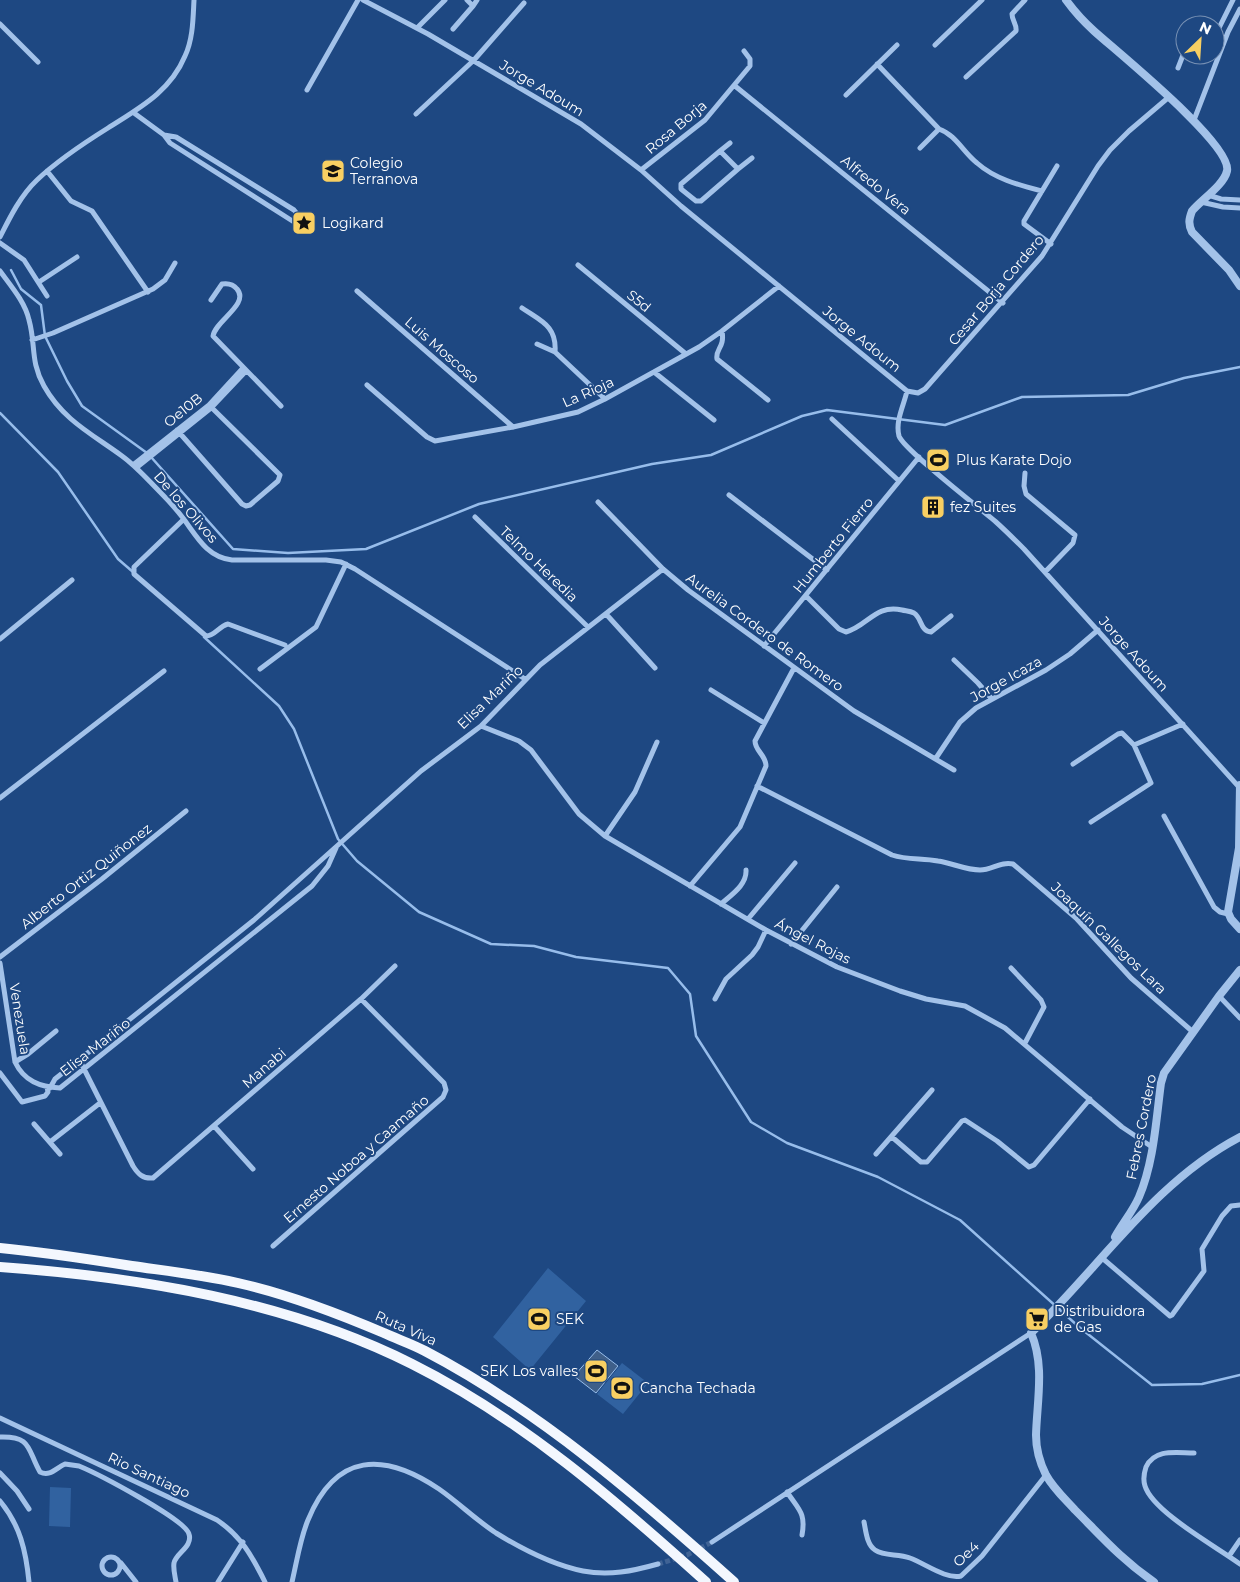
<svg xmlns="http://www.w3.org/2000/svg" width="1240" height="1582" font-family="Montserrat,sans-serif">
	<rect width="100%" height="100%" fill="#1e4882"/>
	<!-- green -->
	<path fill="#3162a0" d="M548 1268 586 1301 530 1370 493 1337Z
		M622 1363 648 1383 623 1414 597 1394Z
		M50 1487 71 1488 70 1527 49 1526Z"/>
	<!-- water -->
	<path fill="#3f5f89" stroke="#97bdeb" d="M597 1350 618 1366 596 1393 574 1376Z"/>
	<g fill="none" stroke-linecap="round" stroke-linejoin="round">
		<!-- stream -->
		<path stroke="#97bdeb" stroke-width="2.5" d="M11 270 21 289 41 305 45 336 67 381 82 406 147 453
			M0 413 58 472 118 559 133 572
			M151 457 233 549 288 553 366 549 479 504 652 464 711 455 802 416 827 410 945 425 1022 397 1128 395 1184 378 1240 367
			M204 637 279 706 294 729 338 839 357 861 419 912 491 944 534 946 576 957 668 968 690 994 696 1036 751 1122 787 1143 878 1177 960 1220 1079 1327 1152 1385 1202 1384 1240 1375"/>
		<!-- minor-tunnel -->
		<path stroke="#406395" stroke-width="5" stroke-dasharray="5 2.5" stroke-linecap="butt" d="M658 1564 687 1555 712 1542"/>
		<!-- minor -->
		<path stroke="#a3c2e9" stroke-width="5" d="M363 0 428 34 581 124 641 170 681 206 907 391 918 393 925 389 1042 256 1098 166 1110 150 1129 131 1169 97
			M467 0 473 6 477 0
			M0 24 38 62
			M417 28 445 0
			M453 29 473 6
			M1215 36 1233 0
			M935 45 982 0
			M877 64 939 129C956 135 963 152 977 163 995 179 1019 185 1042 191
			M1178 68 1185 50
			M966 77 1016 31C1017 24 1012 21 1012 14L1025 0
			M735 86 1003 303
			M307 90 358 0
			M846 95 897 45
			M134 113 164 135 170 143 294 222 308 227
			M416 114 474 60 524 3
			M1194 120 1228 32 1240 9
			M164 135 176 137 294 210 308 227
			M920 148 939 129
			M720 151 738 169 701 201H696L681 189V184Z
			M720 151 730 143
			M738 169 752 158
			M641 170 705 120 750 66V59L744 51
			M47 171 71 201 92 211 148 292
			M1208 195 1221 199 1240 200
			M1201 202 1223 207 1240 208
			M0 237C10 217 21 195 37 180 58 160 84 143 108 128 139 108 170 92 185 56 193 39 193 19 194 0
			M0 243 24 260 47 296
			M1051 244 1024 224V221L1057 166
			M578 265 686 354
			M0 271C11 286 25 302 29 320 36 345 30 361 44 386 63 420 92 434 122 456 136 466 148 480 160 492 168 500 176 509 183 518 197 537 207 557 232 560H326L341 562 355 569 525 679
			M39 282 77 257
			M357 291 513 427
			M211 300 222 284C228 283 233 284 237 289 250 304 215 321 213 336L281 406
			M522 308C541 321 557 326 555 352
			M722 331C725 348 715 349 717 359L768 400
			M32 340 53 333 153 289 165 280 175 263
			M537 344 555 352 605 399
			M654 372 714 420
			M367 385 427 437 435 441 513 427 578 412 605 399 699 347 722 331 779 286
			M907 391C904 405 895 421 899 436 903 449 981 509 996 522 1006 531 1015 540 1024 549L1239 787
			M832 419 899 481
			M177 430 242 504 246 506 250 505 278 481 280 475 209 405
			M133 465 209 405 243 368
			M136 468 211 408 246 371
			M1025 473 1024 486 1026 494 1075 535 1073 543 1045 572
			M729 495 827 570
			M598 502 663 569 688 590 854 711 954 770
			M475 517 588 627
			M184 519 134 567V574L206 636C215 636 219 626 228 624L285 645
			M806 596 839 629 846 632C868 626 875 604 902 610 906 611 910 611 914 613 922 618 920 631 931 632L951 616
			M606 614 655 668
			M0 639 72 580
			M764 646 919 457
			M954 660 978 683 991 698
			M260 669 316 627 346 564
			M711 690 764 723
			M481 726 519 741 531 750 579 814 605 836 766 930 837 967 900 991 926 999 965 1006 1005 1028 1122 1127 1152 1147
			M1134 745 1183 724
			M936 758 960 722 976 708 1046 670 1070 654 1098 630
			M1073 764 1118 734 1122 733 1134 745 1151 783 1091 822
			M757 786 892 855C907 860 922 858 938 861 952 863 966 870 980 870 992 870 1001 861 1013 864L1076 918 1131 978 1193 1032
			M0 798 164 671
			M1164 816 1214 907 1220 912 1228 914
			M605 836 635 792 657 742
			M690 886 740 827 766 766C766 755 755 751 755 741L794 668
			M721 904C731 895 747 885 746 870
			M748 919 795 863
			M791 944 837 887
			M0 957 102 879 186 811
			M0 963 15 1062C24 1081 40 1087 60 1088L312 886 328 866 336 848
			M1011 968 1041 1000 1044 1007 1025 1043
			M1219 996 1240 1018
			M715 999 726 979 752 955 758 947 766 930
			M79 1059 133 1166C138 1174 143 1179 153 1178L361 999 395 966
			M15 1062 28 1054 56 1031
			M0 1073 22 1102 45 1096 48 1092 47 1087
			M50 1088 55 1079 254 920 421 771 481 726 540 665 663 569
			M34 1124 60 1154
			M214 1126 253 1169
			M892 1137 921 1162H927L962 1121 965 1120 997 1141 1029 1167 1034 1165 1090 1099
			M50 1142 100 1103
			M876 1154 932 1090
			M273 1246 443 1097 446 1090 444 1083 361 999
			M1101 1257 1170 1316 1172 1315 1204 1271 1202 1249 1222 1216 1231 1206 1240 1205
			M0 1418 217 1520C241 1536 252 1556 265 1582
			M0 1437C32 1436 27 1449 40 1472 50 1477 56 1468 65 1464L79 1466C96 1473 185 1519 189 1534 193 1547 176 1553 174 1563 173 1569 175 1576 176 1582
			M1194 1453C1177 1453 1155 1448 1146 1467 1144 1473 1143 1480 1145 1486 1153 1512 1217 1547 1240 1564
			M0 1473 17 1491 29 1509
			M787 1492C799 1510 806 1513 802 1535
			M0 1501C20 1525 26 1551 29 1582
			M864 1522C866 1532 867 1545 875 1550 885 1557 898 1553 910 1558 924 1563 947 1580 961 1576L982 1556 1046 1475
			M712 1542 1031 1333
			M1229 1556 1240 1540
			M102 1566a9 9 0 1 1 18 0a9 9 0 1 1-18 0Z
			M121 1563 136 1582
			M218 1582 243 1542
			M292 1582C297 1561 300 1539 308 1520 336 1452 384 1452 439 1489 459 1503 476 1520 496 1533 522 1549 553 1565 583 1571 609 1576 633 1571 658 1564"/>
		<!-- tertiary -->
		<path stroke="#a3c2e9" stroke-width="8" d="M1066 0C1074 11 1084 22 1094 31 1116 51 1233 145 1227 171 1224 185 1201 200 1192 211 1189 219 1188 224 1192 232L1229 270 1240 286
			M1240 785 1239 848 1228 912 1231 919 1240 929
			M1115 1237C1122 1224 1133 1211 1139 1197 1154 1162 1156 1120 1161 1083L1164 1073 1219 996 1240 970
			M1154 1582C1122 1560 1102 1537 1075 1510 1065 1499 1053 1488 1046 1475 1040 1463 1036 1448 1036 1435 1037 1401 1045 1365 1031 1333 1100 1267 1154 1182 1240 1137"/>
		<!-- trunk -->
		<path stroke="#f3f7fe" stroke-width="10" d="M0 1248C44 1252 88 1259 132 1266 167 1271 203 1275 238 1283 288 1294 337 1313 384 1333 397 1339 412 1344 425 1351 538 1410 639 1497 734 1582
			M0 1267C139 1277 287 1301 412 1364 522 1419 616 1501 706 1582"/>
	</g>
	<!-- icons -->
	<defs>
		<g id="school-square" transform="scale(1.25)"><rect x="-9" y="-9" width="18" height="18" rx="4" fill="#f8cf62" stroke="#1e4882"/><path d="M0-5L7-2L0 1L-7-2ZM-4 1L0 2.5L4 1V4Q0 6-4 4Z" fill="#111"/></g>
		<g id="sight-square" transform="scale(1.25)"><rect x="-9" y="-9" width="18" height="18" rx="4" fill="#f8cf62" stroke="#1e4882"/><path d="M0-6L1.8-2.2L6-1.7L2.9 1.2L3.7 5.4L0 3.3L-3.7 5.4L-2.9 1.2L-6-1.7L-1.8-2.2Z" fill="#111"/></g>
		<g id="stadium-square" transform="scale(1.25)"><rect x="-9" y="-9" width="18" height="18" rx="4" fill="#f8cf62" stroke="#1e4882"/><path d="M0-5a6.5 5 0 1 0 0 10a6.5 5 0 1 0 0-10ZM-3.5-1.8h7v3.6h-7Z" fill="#111"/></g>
		<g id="building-square" transform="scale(1.25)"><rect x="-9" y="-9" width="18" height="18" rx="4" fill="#f8cf62" stroke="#1e4882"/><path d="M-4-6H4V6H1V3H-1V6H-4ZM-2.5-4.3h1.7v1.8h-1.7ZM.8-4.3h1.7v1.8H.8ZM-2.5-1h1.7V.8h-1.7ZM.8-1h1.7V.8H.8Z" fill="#111"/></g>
		<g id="supermarket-square" transform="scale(1.25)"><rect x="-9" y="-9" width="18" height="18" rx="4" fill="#f8cf62" stroke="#1e4882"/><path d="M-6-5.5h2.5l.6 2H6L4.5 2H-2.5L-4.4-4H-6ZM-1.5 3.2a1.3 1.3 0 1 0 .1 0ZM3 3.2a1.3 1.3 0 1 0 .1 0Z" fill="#111"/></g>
	</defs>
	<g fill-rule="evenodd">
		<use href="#school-square" x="333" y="171"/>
		<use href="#sight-square" x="304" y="223"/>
		<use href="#stadium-square" x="938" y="460"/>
		<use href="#building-square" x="933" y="507"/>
		<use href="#stadium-square" x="539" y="1319"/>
		<use href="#supermarket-square" x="1037" y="1319"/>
		<use href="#stadium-square" x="596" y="1371"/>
		<use href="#stadium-square" x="622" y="1388"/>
	</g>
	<g text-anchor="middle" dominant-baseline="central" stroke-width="4" stroke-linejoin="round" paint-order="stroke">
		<!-- street labels -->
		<g font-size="14" fill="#fff" stroke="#1e4882">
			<text transform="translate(542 88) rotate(31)">Jorge Adoum</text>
			<text transform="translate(676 127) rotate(-40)">Rosa Borja</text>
			<text transform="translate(876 185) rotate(39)">Alfredo Vera</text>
			<text transform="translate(996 290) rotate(-50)">Cesar Borja Cordero</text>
			<text transform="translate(639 301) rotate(39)">S5d</text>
			<text transform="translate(862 339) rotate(39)">Jorge Adoum</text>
			<text transform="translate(442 350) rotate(41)">Luis Moscoso</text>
			<text transform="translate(588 392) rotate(-24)">La Rioja</text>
			<text transform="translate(183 410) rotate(-39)">Oe10B</text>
			<text transform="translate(186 507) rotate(49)">De los Olivos</text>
			<text transform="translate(833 545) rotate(-51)">Humberto Fierro</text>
			<text transform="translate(539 564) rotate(44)">Telmo Heredia</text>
			<text transform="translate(765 632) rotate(36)">Aurelia Cordero de Romero</text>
			<text transform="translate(1134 654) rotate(48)">Jorge Adoum</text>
			<text transform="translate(1006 679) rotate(-29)">Jorge Icaza</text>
			<text transform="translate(490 697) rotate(-44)">Elisa Mariño</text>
			<text transform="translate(86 876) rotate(-38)">Alberto Ortiz Quiñonez</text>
			<text transform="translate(1109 938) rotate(44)">Joaquín Gallegos Lara</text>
			<text transform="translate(813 941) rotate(27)">Ángel Rojas</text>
			<text transform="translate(20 1019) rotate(81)">Venezuela</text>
			<text transform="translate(95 1047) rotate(-38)">Elisa Mariño</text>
			<text transform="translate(264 1068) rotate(-41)">Manabi</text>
			<text transform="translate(1141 1127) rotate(-79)">Febres Cordero</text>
			<text transform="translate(356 1159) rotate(-41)">Ernesto Noboa y Caamaño</text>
			<text transform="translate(406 1328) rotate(24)">Ruta Viva</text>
			<text transform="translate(149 1475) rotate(25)">Rio Santiago</text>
			<text transform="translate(966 1554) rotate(-44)">Oe4</text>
		</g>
		<!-- poi labels -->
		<g font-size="14" fill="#fff" stroke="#1e4882" text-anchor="start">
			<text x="350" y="163">Colegio<tspan x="350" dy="16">Terranova</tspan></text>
			<text x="322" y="223">Logikard</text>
			<text x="956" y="460">Plus Karate Dojo</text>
			<text x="950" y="507">fez Suites</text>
			<text x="1054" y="1311">Distribuidora<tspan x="1054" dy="16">de Gas</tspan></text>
			<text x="556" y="1319">SEK</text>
			<text x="578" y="1371" text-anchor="end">SEK Los valles</text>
			<text x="640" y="1388">Cancha Techada</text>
		</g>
	</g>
	<!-- north arrow -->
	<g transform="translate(1200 40) rotate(25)"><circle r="24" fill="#1e4882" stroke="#7891b4"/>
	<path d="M0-4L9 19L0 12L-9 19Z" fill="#f8cf62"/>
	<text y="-8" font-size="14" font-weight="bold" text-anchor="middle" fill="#ffffff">N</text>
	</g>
</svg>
